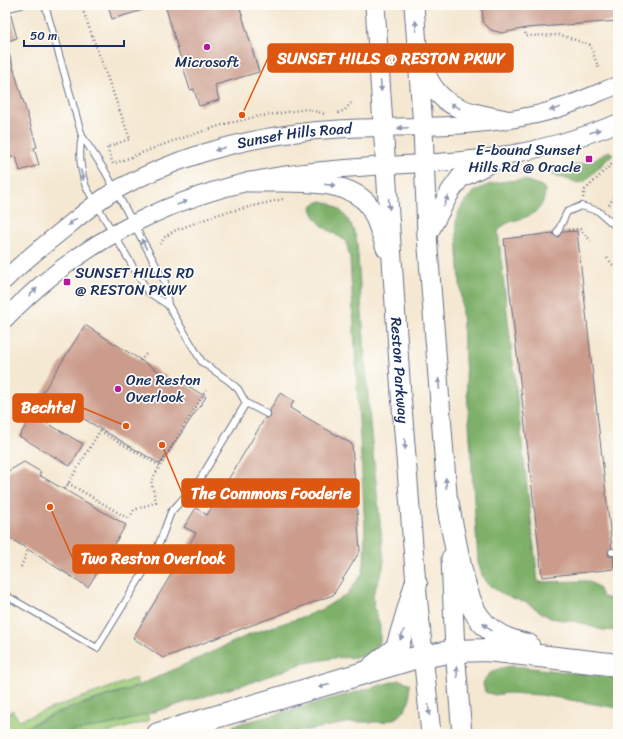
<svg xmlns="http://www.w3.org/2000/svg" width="623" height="739" font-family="Sriracha,sans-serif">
	<rect width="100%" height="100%" fill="#fdfcf7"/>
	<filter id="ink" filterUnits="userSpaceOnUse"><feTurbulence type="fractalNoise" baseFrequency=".025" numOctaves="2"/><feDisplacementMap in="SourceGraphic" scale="8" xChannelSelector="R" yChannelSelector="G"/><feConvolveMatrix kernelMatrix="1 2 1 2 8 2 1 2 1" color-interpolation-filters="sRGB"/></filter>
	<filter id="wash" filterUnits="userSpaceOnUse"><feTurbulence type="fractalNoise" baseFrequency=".012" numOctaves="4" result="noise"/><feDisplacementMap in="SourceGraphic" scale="16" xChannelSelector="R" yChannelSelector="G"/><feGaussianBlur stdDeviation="0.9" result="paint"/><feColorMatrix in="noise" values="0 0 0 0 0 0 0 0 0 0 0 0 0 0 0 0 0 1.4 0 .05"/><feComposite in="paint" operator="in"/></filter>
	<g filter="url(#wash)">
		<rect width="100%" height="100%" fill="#f5e8d2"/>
		<!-- green -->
		<path fill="#9ecc79" stroke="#5c7e6c" d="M136 678 138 686C116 693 30 717 19 734H5V714L8 716 12 710 19 720Z
			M147 714 149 721 102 734H58L118 723Z"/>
		<!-- forest -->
		<path fill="#7eb069" stroke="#4c7064" d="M609 151 613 154 585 181 579 183 553 175 552 172 554 170 593 161Z
			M524 180 542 186 545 189C545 226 505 214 498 232L538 582 588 581 597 586 603 597 618 601V631L602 630 577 622 550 618 527 603 504 595 489 585 482 575 478 562 456 220C466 186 492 181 524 180Z
			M322 201C341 204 354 225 357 243L370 423 384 561 382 572 373 594 374 606 380 626V642L369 654 359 657 334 658 301 664 255 681 118 723 58 734H19L27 727 54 714 138 686 253 633 303 617 324 608 347 594 362 574 364 564 365 528 350 258 346 241C331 231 316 226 311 208L314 204Z
			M513 666 618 678V708L541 695 507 693 495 695 485 692 483 684C486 671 501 667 513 666Z
			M399 680 409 683 410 698 405 710 396 718 384 722H352L295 732 252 734 234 732 232 728 234 725 267 717Z"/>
		<g id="blocks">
			<!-- building -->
			<path fill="#cb9c8c" d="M108 5H149L150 8 112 19Z
				M165 5H239L259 72 215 85 219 100 199 106 194 89 190 90Z
				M482 5H618V21L527 28 502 33 491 30 483 22Z
				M5 11 10 12 17 38 5 42Z
				M8 50 37 147 34 148 39 165 20 171 16 156 5 159V51Z
				M577 231 612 548 608 552 609 556H613L614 569 542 577 504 239 553 233 558 237 562 232Z
				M85 325 174 381 175 378 206 397 160 464 79 416 69 413 41 395Z
				M280 393 294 401 290 408 352 444 360 551 333 595 163 658 133 638 196 533 184 527 196 508 207 515 265 418 271 416 270 410Z
				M33 415 83 444 70 466 19 436Z
				M24 462 41 472 39 475 126 525 88 587 5 535V473Z"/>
		</g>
	</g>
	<g filter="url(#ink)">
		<use href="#blocks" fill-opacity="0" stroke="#677087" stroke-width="1"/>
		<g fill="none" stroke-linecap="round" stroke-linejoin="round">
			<!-- lane casing -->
			<g stroke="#677087" stroke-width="8">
				<path id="lane" d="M45 5 82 136 105 171 165 282 168 305 202 362 229 381 238 389 246 403 267 414
					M8 8 21 5
					M82 136C78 154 80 169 86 187L148 292 168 305
					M557 233 567 212 581 206 598 211 612 223
					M612 552H618
					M5 595 97 648 156 552 171 512 199 481 246 403"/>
			</g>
			<!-- secondary casing -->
			<g stroke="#677087" stroke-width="19">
				<g id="secondary">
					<path id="s1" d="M5 280C23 261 43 246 63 230 80 216 97 201 116 190 168 161 230 142 289 134 370 122 453 133 534 115 563 109 590 96 618 85"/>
					<path d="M5 319C78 242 180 190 286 175 349 165 414 166 477 159 526 154 573 141 618 123"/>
				</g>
			</g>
			<!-- primary casing -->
			<g stroke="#677087" stroke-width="21">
				<g id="primary">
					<path id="s2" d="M375 5 401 394 416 584 431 734"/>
					<path d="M414 5 423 127 427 235 449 519"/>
					<path d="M423 66C437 109 467 112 506 120"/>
					<path d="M249 182C283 183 342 176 367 203 376 214 381 235 386 248"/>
					<path d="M427 235 450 192 460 178 504 156"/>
					<path d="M451 558 455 651 462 734"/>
				</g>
			</g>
			<!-- highway casing -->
			<g stroke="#677087" stroke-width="24">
				<path id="highway" d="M448 504C451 523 455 542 459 561 468 606 478 636 528 645
					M374 666 397 648 416 584
					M158 734 411 659 455 651 486 650 618 665"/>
			</g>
			<!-- path -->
			<path stroke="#677087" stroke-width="2.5" stroke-dasharray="1 3" stroke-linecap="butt" d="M81 5 130 139 107 147 113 164 170 142 222 125 255 117 307 109 325 114
				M524 29 526 36 561 35 590 45 599 69
				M338 113 345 110 351 103
				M583 198 585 190 618 158
				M609 205 618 191
				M568 230 580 229 591 241
				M160 244 165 237 174 231 219 214 283 199
				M607 258 618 271
				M140 361 146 354
				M100 431 160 466
				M68 483 129 519 134 510 156 502 151 481 206 390
				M65 489 101 429
				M21 567 28 549"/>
			<!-- lane -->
			<use href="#lane" stroke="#fff" stroke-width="6"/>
			<!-- secondary -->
			<use href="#secondary" stroke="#fff" stroke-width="17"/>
			<!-- primary -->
			<use href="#primary" stroke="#fff" stroke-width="19"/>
			<!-- highway -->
			<use href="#highway" stroke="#fff" stroke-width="22"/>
		</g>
		<!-- one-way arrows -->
		<defs><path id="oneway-solid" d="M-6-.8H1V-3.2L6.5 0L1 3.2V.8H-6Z"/></defs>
		<g fill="#8d97ae">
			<use href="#oneway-solid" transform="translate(416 26) rotate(-94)"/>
			<use href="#oneway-solid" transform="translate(381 86) rotate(86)"/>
			<use href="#oneway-solid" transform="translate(455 106) rotate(-153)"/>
			<use href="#oneway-solid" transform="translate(555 109) rotate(164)"/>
			<use href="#oneway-solid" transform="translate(403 128) rotate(178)"/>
			<use href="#oneway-solid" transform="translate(595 131) rotate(-19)"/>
			<use href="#oneway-solid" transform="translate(220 149) rotate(163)"/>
			<use href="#oneway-solid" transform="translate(82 175) rotate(75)"/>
			<use href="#oneway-solid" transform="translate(330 185) rotate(7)"/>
			<use href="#oneway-solid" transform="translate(446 201) rotate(-66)"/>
			<use href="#oneway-solid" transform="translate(182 203) rotate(-20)"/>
			<use href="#oneway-solid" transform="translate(389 204) rotate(86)"/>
			<use href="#oneway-solid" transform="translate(72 222) rotate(141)"/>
			<use href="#oneway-solid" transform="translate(144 244) rotate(-118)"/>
			<use href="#oneway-solid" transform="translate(33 292) rotate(-43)"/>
			<use href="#oneway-solid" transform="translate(439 384) rotate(-94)"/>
			<use href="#oneway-solid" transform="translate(405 444) rotate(86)"/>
			<use href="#oneway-solid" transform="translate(446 483) rotate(-94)"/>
			<use href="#oneway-solid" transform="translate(487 627) rotate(-139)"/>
			<use href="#oneway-solid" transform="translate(402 635) rotate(110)"/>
			<use href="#oneway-solid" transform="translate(457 672) rotate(-95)"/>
			<use href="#oneway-solid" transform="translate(324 686) rotate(164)"/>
			<use href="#oneway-solid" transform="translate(429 710) rotate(85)"/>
		</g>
	</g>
	<!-- markers -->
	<g fill="#b5179e" stroke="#fdfcf7" stroke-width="1.5">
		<circle cx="207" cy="47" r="4"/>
		<rect x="585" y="155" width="8" height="8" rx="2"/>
		<rect x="63" y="278" width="8" height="8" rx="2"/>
		<circle cx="118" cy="389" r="4"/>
	</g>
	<g text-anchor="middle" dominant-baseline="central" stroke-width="3.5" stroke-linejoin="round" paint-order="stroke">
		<!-- poi labels -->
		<g font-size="15" fill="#1b2f5e" stroke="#fdfcf7" text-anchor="start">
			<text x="207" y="62" text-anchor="middle">Microsoft</text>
			<text x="581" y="150" text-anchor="end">E-bound Sunset<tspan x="581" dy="17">Hills Rd @ Oracle</tspan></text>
			<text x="75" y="273">SUNSET HILLS RD<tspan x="75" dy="17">@ RESTON PKWY</tspan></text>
			<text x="126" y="380">One Reston<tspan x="126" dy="17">Overlook</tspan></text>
		</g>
		<!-- street labels -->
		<g font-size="15" fill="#1b2f5e" stroke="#fdfcf7">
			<text stroke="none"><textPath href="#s1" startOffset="331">Sunset Hills Road</textPath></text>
			<text stroke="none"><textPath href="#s2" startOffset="366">Reston Parkway</textPath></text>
		</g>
	</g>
	<!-- callouts -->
	<path fill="none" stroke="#de5710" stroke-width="1.5" d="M242 115L268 58M126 426L83 408M162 445L182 493M50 507L73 559"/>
	<g fill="#de5710" stroke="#fdfcf7" stroke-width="1.5">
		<circle cx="242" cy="115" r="4"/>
		<circle cx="126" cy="426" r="4"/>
		<circle cx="162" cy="445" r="4"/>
		<circle cx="50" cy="507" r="4"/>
	</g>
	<g fill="#de5710" stroke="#de5710" stroke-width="1.5">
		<rect x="268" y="44" width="245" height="28" rx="4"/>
		<rect x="13" y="394" width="70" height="28" rx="4"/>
		<rect x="182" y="479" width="177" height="28" rx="4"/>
		<rect x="73" y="545" width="161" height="28" rx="4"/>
	</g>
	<g font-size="16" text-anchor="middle" font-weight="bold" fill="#fff">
		<text x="391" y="64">SUNSET HILLS @ RESTON PKWY</text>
		<text x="48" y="413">Bechtel</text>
		<text x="271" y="499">The Commons Fooderie</text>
		<text x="153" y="564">Two Reston Overlook</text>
	</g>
	<!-- margin -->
	<rect width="623" height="739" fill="none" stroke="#fdfcf7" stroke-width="20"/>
	<!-- scale -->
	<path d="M24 40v6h100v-6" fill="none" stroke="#1b2f5e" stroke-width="2"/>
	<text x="30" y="40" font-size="12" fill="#1b2f5e" stroke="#fdfcf7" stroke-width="3" paint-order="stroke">50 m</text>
</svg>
